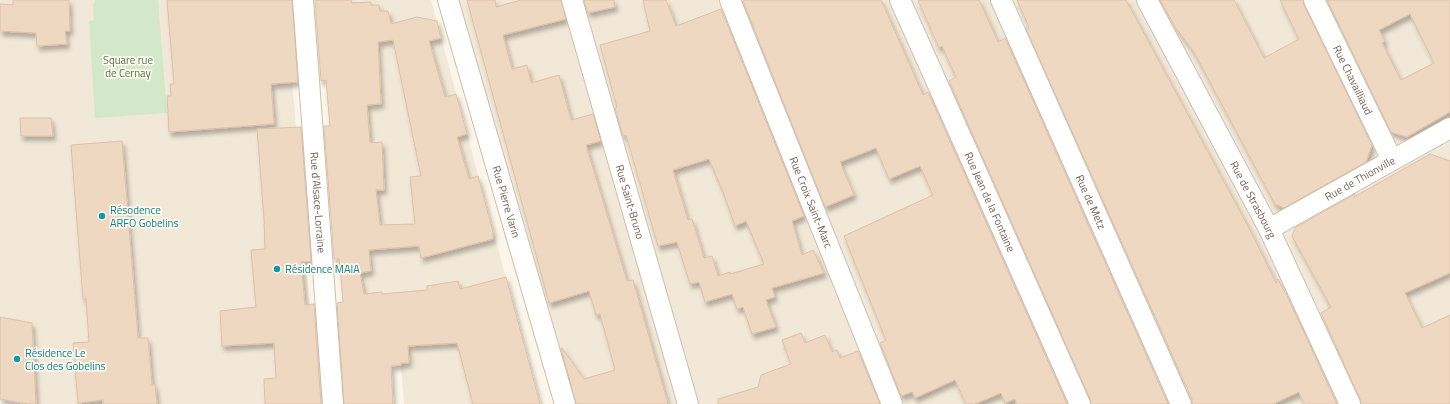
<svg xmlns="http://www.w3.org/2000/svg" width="1450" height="404" font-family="'Titillium Web',sans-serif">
	<defs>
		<filter id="shadow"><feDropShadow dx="2.5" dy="4.5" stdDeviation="2" flood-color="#0004"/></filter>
	</defs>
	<rect width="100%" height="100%" fill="#fbf6e9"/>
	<!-- residential -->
	<path fill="#f2e8d7" d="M0 0H286L317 404H25L0 400Z
		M320 0H431L540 404H404L401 365 390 367 393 404H350Z
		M451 0H1450V404H571Z"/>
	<!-- green -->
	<path fill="#d2e8c8" d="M95 0H158L167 113 95 118 89 21 94 20 93 4 95 3Z"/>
	<!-- building -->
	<path fill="#efd8c2" stroke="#e0c0a4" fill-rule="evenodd" filter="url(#shadow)" d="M13 0H69L70 31H65L67 44 37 46 36 33 0 31V4L13 5Z
		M167 0H292L298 82 271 84 274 124 169 132 167 96H171L170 84H174Z
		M315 0H351L352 3 371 2V5H379L380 11H388L391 24 417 17 437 21 441 38 429 41 445 97 456 94 467 134 457 137 469 179 478 176 493 232V239L421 258 419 246 369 250 371 271 360 273 364 294 382 292V294L427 290V286L458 281 460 289 506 277 540 404H473L457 343 408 346 409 363H401V365L391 366 393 404H344L337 303 343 302 341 277 339 259H334L324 126H330L326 80 321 81ZM393 40 421 176 410 177 415 224 380 225 376 190H384L382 142 370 143 367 105 381 104 378 42Z
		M467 0H495L496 7 521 0H561L566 19 503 35 512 69 527 65 531 83 559 75 571 120 593 114 601 141 586 145 627 281 633 280 668 404H576L561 348H562L584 379 615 370 600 314 596 315 589 291 549 303Z
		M584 0H614L615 7 588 13Z
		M643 0H666L676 26 721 9 804 216 792 221 802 255 813 250 824 273 772 288 775 297 766 300 776 327 752 334 743 307 737 309 732 294 705 302 699 282 690 284 677 242 658 246 626 135 623 136 615 108 617 107 600 45 650 31ZM709 159 723 192 735 226 746 221 764 264 730 274V272L718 276 712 256 704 258 692 219 688 220 673 170Z
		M745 0H881L923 95 928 92 1067 404H1017L1015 399 1005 403 1001 393 975 404H966L955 380 915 398 912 392 901 396 880 343 886 340 844 236 933 195 920 166 889 179 876 148 840 162 854 195 825 207 743 1Z
		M918 0H979L998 42 1005 38 1168 404H1091L1090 399 949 81 956 77 942 46 939 48Z
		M1017 0H1126L1250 230 1276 283 1278 279 1287 296 1337 404H1304L1299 392 1273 404H1192V399L1026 29 1029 27Z
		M1160 0H1234L1264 58 1299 39 1280 0H1303L1304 5 1372 145 1366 162 1284 208 1275 204 1194 52 1175 27Z
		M1327 0H1450V112L1407 137 1391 132ZM1410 14 1434 63 1401 80 1382 43 1385 41 1379 30Z
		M20 118H51L53 136H21Z
		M301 127 311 261 301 262 303 285 305 305 314 304 321 404H265L264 379 276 378 274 343 222 346 220 311 256 307 251 250 265 249 264 219 257 129Z
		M122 141 138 338H148L152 385H155L157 404H103V400L78 403 73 343 89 342 86 299H83L71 145Z
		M1430 154 1450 161V273L1405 293 1422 328 1450 315V404H1361L1360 399 1321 313 1331 307 1292 236 1295 228 1355 194 1354 197Z
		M0 317 32 323 36 404H28L0 399Z
		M801 333 805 343 825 335 832 352 837 350 840 358 858 351 880 404H718V399L758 387 761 375 791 364 782 340Z"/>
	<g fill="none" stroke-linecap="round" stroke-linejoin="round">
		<!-- minor casing -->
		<g stroke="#ccbfaf" stroke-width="22">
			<g id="minor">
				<path id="s1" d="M303 0 333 404"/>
				<path id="s2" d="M448 0 565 404"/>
				<path id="s3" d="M572 0 688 404"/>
				<path id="s4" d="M730 0 892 404"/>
				<path id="s5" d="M900 0 1080 404"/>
				<path id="s6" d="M1001 0 1181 404"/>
				<path id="s7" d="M1147 0 1269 229 1350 404"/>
				<path id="s8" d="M1314 0 1392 160"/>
				<path id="s9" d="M1269 229 1450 128"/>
			</g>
		</g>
		<!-- minor -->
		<use href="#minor" stroke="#fff" stroke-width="20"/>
	</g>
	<!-- markers -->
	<g fill="#0f9aa8" stroke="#fef9ef" stroke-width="1.5">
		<circle cx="102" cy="216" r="4"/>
		<circle cx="277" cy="269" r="4"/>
		<circle cx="17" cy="359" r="4"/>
	</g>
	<g text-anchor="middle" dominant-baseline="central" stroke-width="3.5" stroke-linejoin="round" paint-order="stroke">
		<!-- park labels -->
		<g font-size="11" fill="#517847" stroke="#fef9ef">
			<text x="128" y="60">Square rue<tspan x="128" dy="13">de Cernay</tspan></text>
		</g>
		<!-- street labels -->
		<g font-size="11" fill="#745f4e" stroke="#fef9ef">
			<text stroke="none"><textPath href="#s8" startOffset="89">Rue Chavailliaud</textPath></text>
			<text stroke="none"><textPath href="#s9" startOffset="104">Rue de Thionville</textPath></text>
			<text stroke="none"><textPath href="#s7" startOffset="226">Rue de Strasbourg</textPath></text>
			<text stroke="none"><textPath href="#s1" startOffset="203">Rue d'Alsace-Lorraine</textPath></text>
			<text stroke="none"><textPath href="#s2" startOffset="210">Rue Pierre Varin</textPath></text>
			<text stroke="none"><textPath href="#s3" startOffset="210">Rue Saint-Bruno</textPath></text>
			<text stroke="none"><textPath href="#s4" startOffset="218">Rue Croix Saint-Marc</textPath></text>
			<text stroke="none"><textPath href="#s5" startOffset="221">Rue Jean de la Fontaine</textPath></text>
			<text stroke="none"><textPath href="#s6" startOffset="221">Rue de Metz</textPath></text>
		</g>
		<!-- culture labels -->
		<g font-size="11" fill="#0d838f" stroke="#fef9ef" text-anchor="start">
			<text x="110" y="210">Résodence<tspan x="110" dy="13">ARFO Gobelins</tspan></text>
			<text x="285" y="269">Résidence MAIA</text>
			<text x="25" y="353">Résidence Le<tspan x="25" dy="13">Clos des Gobelins</tspan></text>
		</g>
	</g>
</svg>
